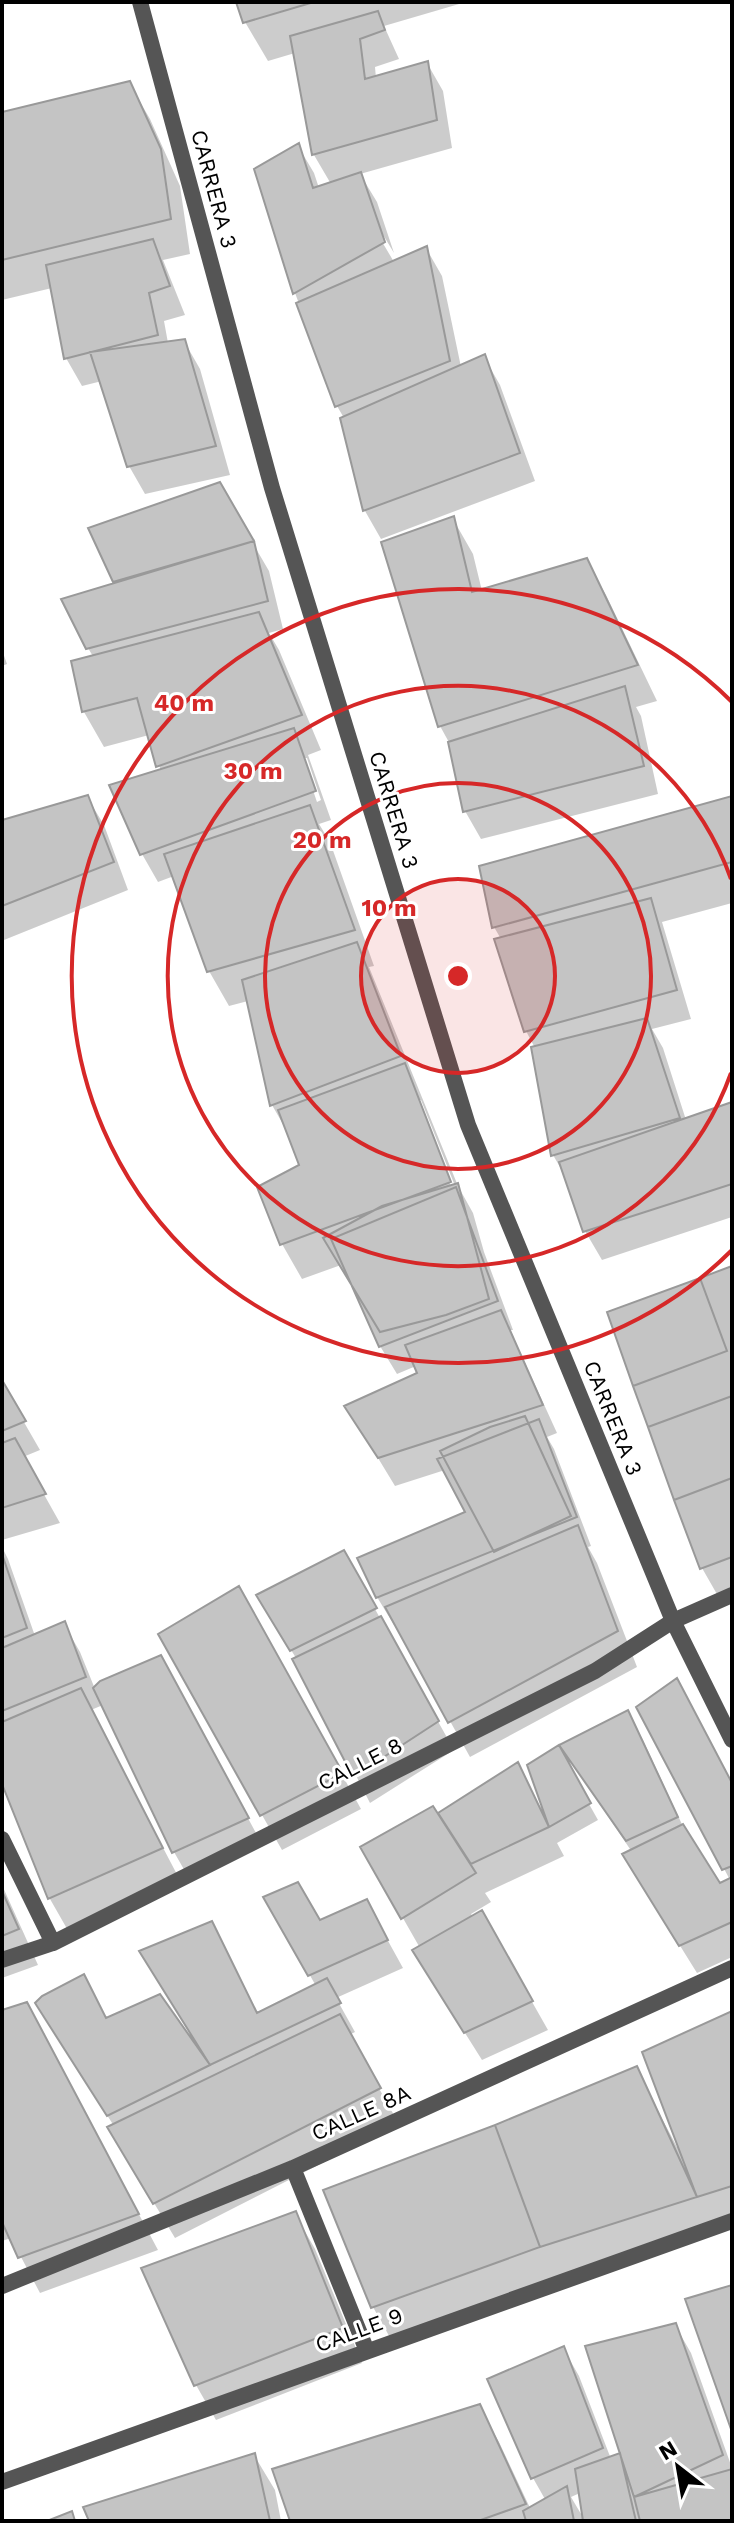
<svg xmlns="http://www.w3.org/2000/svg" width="734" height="2523" font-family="'Work Sans',sans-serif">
	<rect width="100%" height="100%" fill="#fff"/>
	<!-- shadow -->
	<path fill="#0003" fill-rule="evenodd" d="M238 2H466L384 26 399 59 375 67 376 78 427 63 443 91 452 148 360 174 377 202 394 253 382 233 378 235 394 262 426 248 442 276 461 367 484 357 500 385 535 481 381 539 365 511 344 418 337 406 295 293 256 170 298 146 314 173 319 188 331 184 314 155 295 53 268 61 245 22Z
		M129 83 150 119 180 186 190 254 163 260 185 315 164 321 168 343 184 341 200 369 230 475 145 494 129 466 102 381 82 386 66 358 52 288 2 300V114Z
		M219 485 269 571 283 629 269 633 279 650 321 750 308 755 331 820 319 824 330 842 374 966 369 967 458 1186 473 1213 484 1252 513 1330H510L557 1433 547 1437 554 1449 591 1546 588 1547 597 1563 637 1667 470 1757 396 1624 394 1625 377 1597 467 1513 445 1470 395 1486 347 1407 420 1374 416 1366 397 1374 380 1346 355 1289 341 1265 302 1279 282 1244 302 1166 288 1133 272 1105 248 1001 229 1006 209 971 174 876 158 882 142 854 161 771 149 735 104 747 84 712 74 663 94 658 88 648 117 584 91 529ZM302 758H307L321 800 317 802ZM417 1100H421L457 1191 453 1192Z
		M453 519 473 554 482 591 586 560 606 595 657 701 636 707 641 716 658 794 481 839 465 811 451 746 440 726Z
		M2 650 7 664 2 666Z
		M87 797 104 825 128 890 4 940 2 822Z
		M732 798V903L662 922 691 1019 652 1029 663 1048 686 1120 732 1104V1217L602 1260 585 1231 567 1179 553 1155 535 1048 526 1031 501 939 494 927Z
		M732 1268V1600L722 1603 702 1568Z
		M2 1384 40 1450 23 1457 60 1523 2 1540Z
		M2 1547 8 1559 35 1636 64 1624 80 1652 95 1689 176 1685 263 1846 190 1880 174 1852 103 1705 91 1710 182 1884 70 1934 50 1899 2 1778Z
		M343 1552 454 1750 370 1803 296 1658 275 1624Z
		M259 1624 361 1809 282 1850 262 1815Z
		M639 1708 732 1784V1957L697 1973 641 1883 632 1852 566 1754 562 1756 598 1820 557 1843 564 1856 485 1893 491 1902 471 1914 473 1917 481 1912 548 2030 482 2060 431 1979 420 1948 363 1848 437 1816 517 1765 544 1815 547 1814 560 1747 627 1712 643 1740 686 1833 719 1886 730 1880Z
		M2 1885 38 1965 2 1978Z
		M266 1898 320 1922 382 1930 403 1968 336 1998 355 2032 349 2035 399 2124 175 2238 130 2163 114 2126 53 2031 107 2020 195 2046 197 2045 158 1980 211 1924 258 2015 316 1986Z
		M2 2012 46 2040 158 2250 40 2293 11 2238 2 2241Z
		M732 2013V2182L701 2192V2196L732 2186V2226L393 2343 373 2307 326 2191 496 2127 636 2069 677 2147 680 2146Z
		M295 2214 315 2249 362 2363 216 2420 196 2385Z
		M675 2325 691 2353 732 2468V2521H292L479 2406 499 2442 531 2510 546 2501 533 2478 489 2380 563 2348 579 2376 611 2459 622 2455ZM580 2493 584 2519 571 2497Z
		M254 2455 275 2490 281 2521H92Z"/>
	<!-- building -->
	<path fill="#c4c4c4" stroke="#999" stroke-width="2" d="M236 2H314L243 23Z
		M378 11 385 30 360 39 365 79 428 61 437 120 312 155 290 36Z
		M130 81 161 149 171 219 2 260V112Z
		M299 143 313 188 361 172 385 242 293 294 254 169Z
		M153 239 170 286 149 293 158 335 64 359 46 265Z
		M427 246 450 361 335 407 296 303Z
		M185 339 216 446 127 467 90 352Z
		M485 354 520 453 363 511 340 418Z
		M220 482 254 541 113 582 88 528Z
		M454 516 472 592 587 558 638 665 438 727 381 542Z
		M254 541 268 601 86 649 61 599Z
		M259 612 302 715 156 767 137 698 82 712 71 661Z
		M625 686 644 766 463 812 448 742Z
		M294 728 316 791 140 855 109 785Z
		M88 795 114 862 2 906V820Z
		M732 796V862L492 928 479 866Z
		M310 805 355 930 207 972 164 854Z
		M651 898 677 990 524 1032 494 939Z
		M357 942 401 1056 270 1106 242 980Z
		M647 1018 680 1118 551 1156 531 1047Z
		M405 1063 451 1182 280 1245 257 1187 299 1165 278 1110Z
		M732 1102V1184L583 1232 559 1162Z
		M458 1183 489 1299 446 1315 380 1332 323 1238 382 1206Z
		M456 1187 498 1301 379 1347 331 1239Z
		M732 1266V1396L648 1427 633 1386 727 1351 700 1278Z
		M700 1278 727 1351 633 1386 607 1312Z
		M501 1310 543 1405 378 1458 344 1406 417 1373 405 1345Z
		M2 1380 26 1421 2 1431Z
		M732 1396V1478L674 1500 648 1427Z
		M525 1416 571 1516 494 1552 440 1451 490 1427Z
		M539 1419 577 1517 376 1598 357 1558 465 1512 437 1459Z
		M15 1438 46 1494 2 1508V1443Z
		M732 1478V1557L700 1569 674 1500Z
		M578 1525 618 1631 448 1723 385 1607Z
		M344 1550 377 1608 290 1651 256 1595Z
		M2 1554 27 1628 2 1638Z
		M239 1586 343 1773 260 1816 158 1634Z
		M381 1616 439 1721 353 1777 292 1659Z
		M65 1621 86 1677 2 1711V1648Z
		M161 1655 249 1818 172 1853 93 1688 100 1681Z
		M677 1678 732 1783V1866L722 1870 636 1707Z
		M81 1688 163 1848 48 1899 2 1784V1722Z
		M628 1710 678 1817 626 1841 559 1745Z
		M559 1745 591 1803 549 1827 527 1765Z
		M518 1762 549 1827 471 1864 438 1813Z
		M433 1806 476 1873 401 1919 360 1847Z
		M683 1824 720 1883 732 1877V1922L679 1946 622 1854Z
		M298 1882 320 1920 367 1899 388 1940 308 1976 263 1897Z
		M2 1891 19 1929 2 1936Z
		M482 1910 533 2001 464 2033 412 1950Z
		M212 1921 257 2013 327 1978 341 2003 210 2065 139 1951Z
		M84 1974 106 2018 160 1994 210 2065 107 2116 35 2003 42 1996Z
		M27 2002 139 2214 18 2258 2 2222V2010Z
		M732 2011V2186L697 2197 642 2052Z
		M340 2014 381 2088 153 2204 107 2127Z
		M637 2066 697 2197 540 2247 495 2125Z
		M495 2125 540 2247 371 2308 323 2190Z
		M296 2211 343 2328 194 2386 141 2268Z
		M732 2285V2432L685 2299Z
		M676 2323 723 2455 634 2497 585 2346Z
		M564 2346 603 2448 531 2479 487 2379Z
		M480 2404 526 2504 478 2521H290L272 2469Z
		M255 2453 270 2521H89L83 2507Z
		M620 2453 636 2521H583L575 2469Z
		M732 2469V2521H640L634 2497Z
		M567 2486 574 2521H526L523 2511Z
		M72 2511 75 2521H47Z"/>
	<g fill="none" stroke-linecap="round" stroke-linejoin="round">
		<!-- street -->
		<path stroke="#555" stroke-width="16" d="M140 2 272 488 468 1125 673 1621 732 1740
			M2 1839 53 1943
			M2 1960 53 1943 595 1671 673 1621 732 1595
			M293 2168 367 2351
			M2 2286 293 2168 732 1968
			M2 2482 732 2221"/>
	</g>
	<!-- distance rings -->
	<circle cx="458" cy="976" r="97" fill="#d62828" fill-opacity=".12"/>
	<g fill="none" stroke="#d62828" stroke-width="4">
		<circle cx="458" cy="976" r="97"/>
		<circle cx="458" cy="976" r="193"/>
		<path d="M731 1073A290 290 0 1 1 731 879"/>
		<path d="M732 1250A387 387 0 1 1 732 702"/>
	</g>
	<g text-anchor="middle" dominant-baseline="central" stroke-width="6" stroke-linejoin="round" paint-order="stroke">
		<!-- street labels -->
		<g font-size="22" fill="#000" stroke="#fff">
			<text transform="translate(214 189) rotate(75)">CARRERA 3</text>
			<text transform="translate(394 810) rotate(73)">CARRERA 3</text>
			<text transform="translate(613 1418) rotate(68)">CARRERA 3</text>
			<text transform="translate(360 1764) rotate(-27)">CALLE 8</text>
			<text transform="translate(361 2113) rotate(-24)">CALLE 8A</text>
			<text transform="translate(359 2330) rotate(-20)">CALLE 9</text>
		</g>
	</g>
	<circle cx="458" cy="976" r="12" fill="#d62828" stroke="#fff" stroke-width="4"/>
	<g font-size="24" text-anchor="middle" font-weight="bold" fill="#d62828" stroke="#fff" stroke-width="6" stroke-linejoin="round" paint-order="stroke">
		<text x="184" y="711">40 m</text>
		<text x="253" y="779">30 m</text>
		<text x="322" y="848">20 m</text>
		<text x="389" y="916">10 m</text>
	</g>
	<!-- border -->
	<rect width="734" height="2523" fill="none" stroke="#000000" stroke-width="8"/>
	<!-- north arrow -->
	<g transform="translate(678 2467) rotate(329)" stroke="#ffffff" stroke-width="6" paint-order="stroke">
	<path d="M0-6L14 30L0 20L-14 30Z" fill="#000000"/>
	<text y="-12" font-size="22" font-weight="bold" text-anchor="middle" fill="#000000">N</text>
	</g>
</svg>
